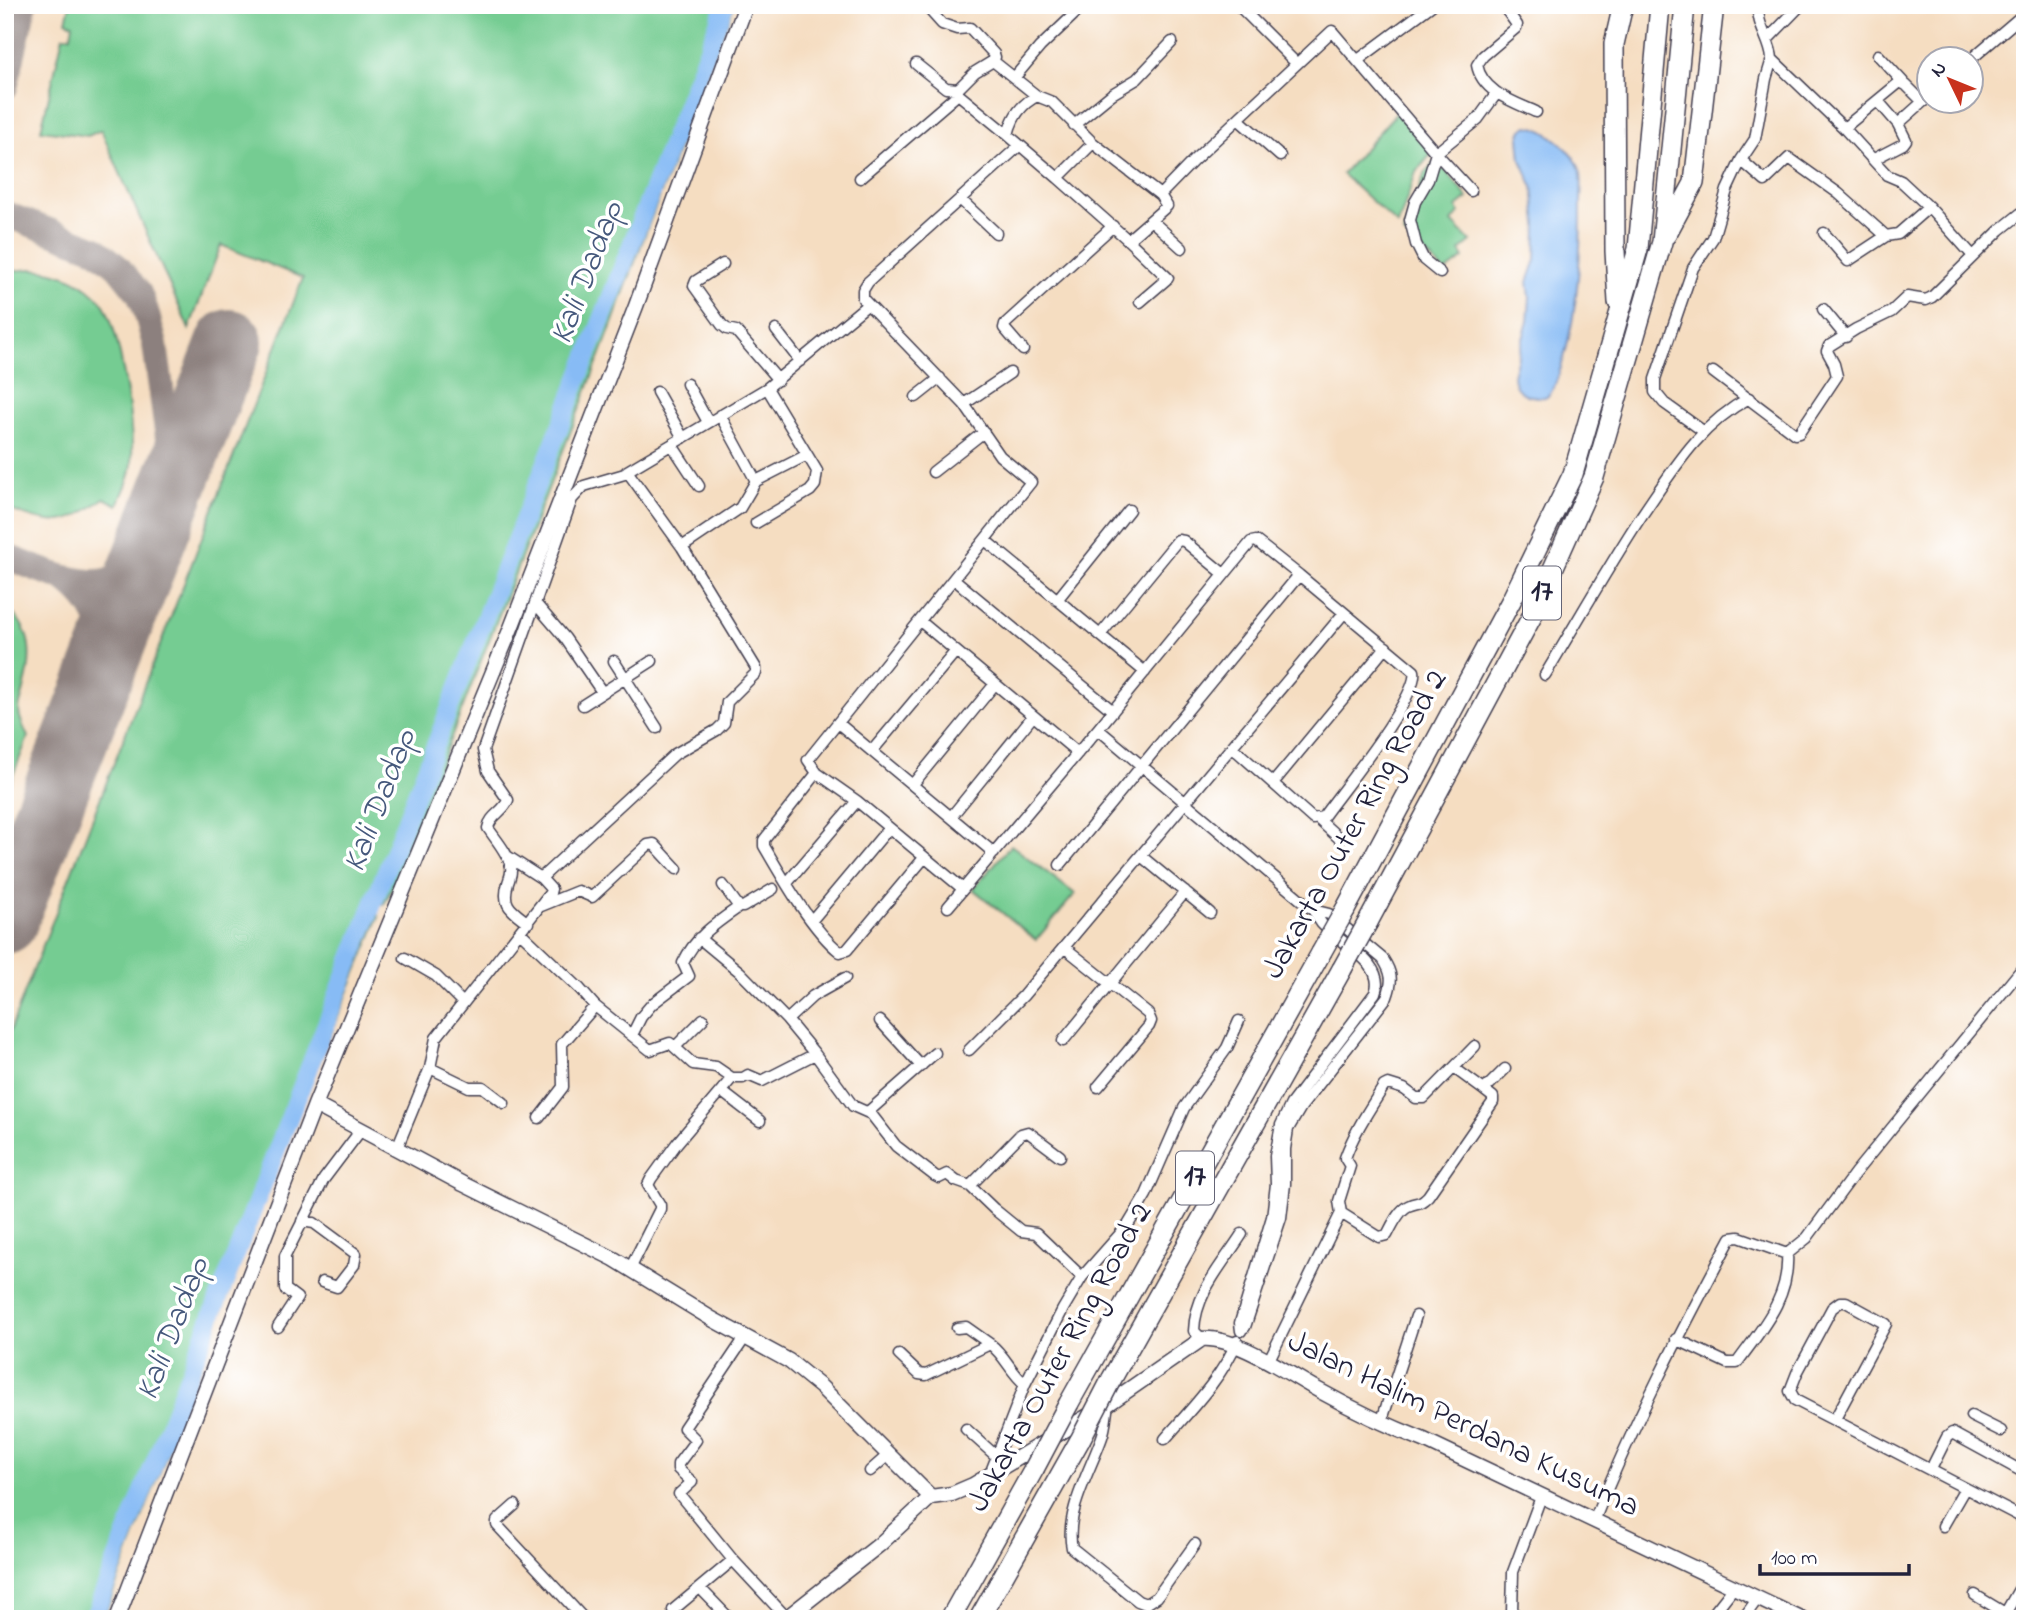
<svg xmlns="http://www.w3.org/2000/svg" width="2030" height="1624" font-family="'Indie Flower',sans-serif">
	<rect width="100%" height="100%" fill="#fff"/>
	<filter id="ink" filterUnits="userSpaceOnUse"><feTurbulence type="fractalNoise" baseFrequency=".0143" numOctaves="2"/><feDisplacementMap in="SourceGraphic" scale="14" xChannelSelector="R" yChannelSelector="G"/><feConvolveMatrix kernelMatrix="1 2 1 2 8 2 1 2 1" color-interpolation-filters="sRGB"/></filter>
	<filter id="wash" filterUnits="userSpaceOnUse"><feTurbulence type="fractalNoise" baseFrequency=".00686" numOctaves="4" result="noise"/><feDisplacementMap in="SourceGraphic" scale="28" xChannelSelector="R" yChannelSelector="G"/><feGaussianBlur stdDeviation="1.57" result="paint"/><feColorMatrix in="noise" values="0 0 0 0 0 0 0 0 0 0 0 0 0 0 0 0 0 1.4 0 .05"/><feComposite in="paint" operator="in"/></filter>
	<g filter="url(#wash)">
		<rect width="100%" height="100%" fill="#f5ddc1"/>
		<!-- green -->
		<path fill="#75cc92" stroke="#4c7766" stroke-width="2" d="M70 5H734L650 221 604 346 393 886 384 904H378L375 910 379 917 302 1105 103 1619H5V1043L303 278 221 245 189 329 101 130 88 136 41 130 63 36H71L73 24 66 21Z
			M1397 112 1433 152 1416 172 1398 225 1342 174Z
			M1436 159 1468 198 1457 207 1459 213 1452 222 1471 242 1460 251 1464 258 1445 272 1403 233 1424 175Z
			M32 269C60 271 84 280 102 302 120 325 137 441 131 470 129 482 122 494 118 505L104 498C63 530 51 525 5 508V274L12 271Z
			M5 607C34 628 33 658 24 689 23 695 19 704 19 711 19 719 25 730 28 737L5 796Z
			M1011 845 1075 894 1036 940 973 889Z"/>
		<!-- water -->
		<path fill="#87bbf5" stroke="#546e98" stroke-width="2" d="M1528 126C1547 128 1575 152 1580 170 1583 179 1581 193 1581 202 1581 255 1578 307 1564 358 1559 372 1557 386 1547 397 1531 398 1513 394 1513 375L1528 321 1530 297 1528 282 1536 260 1537 224 1533 187 1521 160 1519 137 1522 130Z"/>
		<g fill="none" stroke-linecap="round" stroke-linejoin="round">
			<!-- river -->
			<path stroke="#87bbf5" stroke-width="18" d="M93 1619 725 5"/>
			<!-- taxiway -->
			<path stroke="#8c807e" stroke-width="26" d="M5 87 24 5
				M5 214 96 249 118 267 139 293 146 311 155 345 169 445 167 478 154 540
				M5 556C56 576 118 608 152 544
				M63 578C97 603 109 631 102 673"/>
			<!-- runway -->
			<path stroke="#8c807e" stroke-width="66" d="M5 921 230 342"/>
		</g>
	</g>
	<g filter="url(#ink)">
		<g fill="none" stroke-linecap="round" stroke-linejoin="round">
			<!-- street casing -->
			<g stroke="#423e4f" stroke-width="13">
				<path id="street" d="M925 5 942 24 957 29 970 28 994 54 995 57 993 61
					M1238 5 1296 63
					M1503 5 1517 25 1516 28 1483 56 1477 65C1482 92 1514 102 1536 112
					M1759 5C1755 24 1771 40 1772 59L1844 128 1887 175 1901 181 1929 207 1973 256
					M1768 39 1801 5
					M1878 55 1903 82
					M1358 60 1432 5
					M1970 60 2025 13
					M916 64 946 88 958 89
					M1014 78 1040 47 1084 5
					M1037 96C1021 104 1012 117 1008 135L1058 178 1093 143
					M1238 119 1280 156
					M1898 124 1926 99
					M1074 125 1112 94 1137 79 1172 42
					M1844 128 1900 82 1906 85 1923 102
					M1008 135 958 94V89L975 72 993 61 1037 96 1052 102 1093 143 1160 195 1167 206 1128 240 1058 178
					M1874 159 1903 144 1906 140 1898 124 1878 101
					M1741 160 1765 181 1789 158 1838 193 1886 236
					M860 178 958 94
					M1160 195 1194 160 1332 31 1436 153 1471 191
					M961 200 996 233
					M1152 221 1182 248
					M1824 233 1848 261 1886 236 1898 234 1929 207
					M1128 240 1168 278 1140 302
					M723 264 696 281 694 286 722 325 727 329 736 331 778 380
					M1440 273 1424 260 1416 244 1410 220 1415 202 1428 180 1436 153 1478 119 1494 97V92
					M1823 309 1846 337
					M776 330 800 361
					M1023 350 1004 328 1005 324 1113 226
					M1713 372 1795 434 1799 433 1837 376 1834 364 1827 351 1829 346 1856 329 1891 312 1907 297 1926 300 1932 297 2000 230 2025 210
					M687 384 708 422
					M657 392 683 438
					M916 397 940 378
					M964 404 1010 373
					M1703 431 1664 403 1655 392V379L1693 268 1713 238 1727 190 1741 160 1755 139 1766 79 1772 59
					M672 445 699 486
					M933 472 984 432
					M756 481 807 455
					M756 523 810 491 815 485 817 471 767 388
					M985 540 1145 672
					M682 547 740 508 756 481 720 415
					M954 579 1113 711
					M1057 600 1129 510
					M535 603 565 638 602 692
					M920 621 1078 753
					M1100 635 1178 540 1184 541 1224 574
					M614 661 657 728
					M1545 675C1577 622 1608 567 1642 515 1673 470 1699 425 1749 398
					M583 705 652 661
					M838 723 994 853
					M1098 729 1313 910C1316 914 1319 920 1322 924 1339 943 1387 963 1375 993L1291 1104 1281 1125 1275 1156 1276 1184 1272 1217 1240 1323 1241 1331
					M872 751 956 651
					M817 773 764 840V846C782 877 812 930 840 952L847 950 924 858
					M1273 783 1386 647
					M913 784 995 684
					M951 817 1033 716
					M1318 819 1340 839
					M1141 856 1210 913
					M1060 865 1299 575 1414 671C1420 695 1340 793 1323 817L1313 819 1232 747
					M541 878 675 754 717 730 724 723 727 702 756 673V668L682 547 627 471 767 388 867 305
					M787 883 857 801
					M723 885 739 907H743L773 889
					M963 889 857 801 817 773 808 760 1031 482 1000 456 964 404 863 299V290L868 282 1019 146
					M541 906 578 891 592 897 648 845 654 844 677 869
					M948 907 1098 729 1251 542 1256 541 1299 575
					M812 920 889 828
					M528 923C512 910 501 906 508 883 510 877 512 873 511 867 508 853 496 840 488 828 490 815 504 812 508 800L488 771 483 750 572 499 584 486 628 473
					M521 933 580 989 595 1006 650 1050 670 1043 693 1064 716 1067 732 1078H743L748 1075 762 1081 815 1054
					M699 938 740 972 787 1020 815 1054 853 1106 871 1114 896 1146 935 1176 939 1178 947 1174 956 1181 970 1186 994 1209 1021 1231 1036 1233 1082 1277
					M1064 947 1148 1014 1151 1021 1149 1026 1098 1087
					M405 958 436 976 463 1003
					M787 1020 813 996 845 978
					M880 1021 921 1066
					M632 1035 641 1017 652 1004 689 976 683 963C695 937 716 923 739 907
					M1063 1041 1185 892
					M675 1047 703 1019
					M969 1050 1023 996 1344 613
					M430 1068 469 1087H483L504 1103
					M1454 1068 1484 1090 1505 1069
					M721 1091 760 1121
					M868 1112 935 1053
					M539 1118 563 1087 562 1044 595 1006
					M397 1148 430 1068 436 1038 550 893 551 889 541 878 507 856
					M970 1186 1021 1134 1028 1132 1060 1156
					M1341 1213 1379 1237 1387 1235C1392 1226 1398 1211 1408 1206 1418 1201 1418 1206 1428 1196L1493 1102V1097L1484 1090
					M302 1221 314 1223 356 1254 354 1265 337 1287 322 1282
					M630 1269 660 1209V1205L648 1185 651 1179 677 1143 732 1078
					M278 1327 297 1298 285 1289V1256L324 1179 361 1130
					M1245 1327 1281 1218 1285 1184V1149L1288 1129 1301 1107 1387 997C1393 981 1392 973 1383 959L1329 914 1313 910
					M957 1328 966 1327 990 1344
					M746 1336 684 1428 696 1440 678 1464V1469L692 1482 679 1494 733 1560 787 1618
					M1202 1339 1194 1331C1195 1293 1223 1264 1242 1234
					M1676 1339 1727 1363H1737C1762 1328 1790 1298 1787 1254
					M899 1355 919 1374 926 1375 990 1344C1005 1355 1011 1373 1025 1384
					M1268 1362 1341 1213 1339 1201 1350 1166 1345 1158C1354 1132 1369 1110 1384 1086L1388 1084 1404 1089 1416 1098H1424L1475 1046
					M1108 1404C1106 1415 1106 1426 1102 1437 1091 1469 1064 1514 1072 1548L1138 1601 1146 1604 1157 1597 1195 1544
					M1971 1416 2001 1431
					M1835 1419 1886 1324 1846 1302H1840L1832 1308 1797 1373 1790 1391 1795 1400 2025 1519
					M1381 1423 1416 1316
					M966 1429 996 1456
					M1165 1439C1191 1409 1222 1378 1237 1341
					M1931 1469 1947 1437 1952 1433 2025 1473
					M870 1471 888 1455
					M990 1474 1025 1384 1063 1309 1082 1277 1128 1225 1146 1195 1184 1108 1227 1048 1239 1021
					M515 1505 497 1521V1525L584 1619
					M1594 1521C1633 1424 1681 1331 1731 1238L1739 1237 1787 1254 1807 1238 1855 1173 2025 965
					M1943 1526 1965 1488
					M700 1588 730 1619
					M1975 1595 2005 1613
					M673 1610 733 1560
					M1512 1612 1513 1572 1541 1497
					M1709 1619 1735 1586
					M1743 1619 1758 1598
					M2002 1619 2025 1579"/>
			</g>
			<!-- secondary casing -->
			<g stroke="#423e4f" stroke-width="17">
				<path id="secondary" d="M315 1105 463 1184 614 1259 712 1319 789 1361 821 1387 931 1497 952 1494 973 1485 1108 1404 1202 1339C1236 1336 1290 1375 1320 1391 1354 1410 1388 1426 1424 1440L1801 1619
					M117 1619 315 1105 511 628 636 306 746 5
					M785 1619 879 1545 931 1497"/>
			</g>
			<!-- highway casing -->
			<g stroke="#423e4f" stroke-width="22">
				<path id="highway" d="M1666 235 1694 183 1714 5
					M1618 302 1615 251 1614 44 1623 5
					M1345 910 1511 601 1573 474 1638 249 1660 5
					M1368 922 1531 618 1594 477 1662 242 1685 5
					M1111 1380 1342 969
					M1069 1403 1321 953
					M950 1619 1034 1469
					M979 1619 1080 1440"/>
			</g>
			<!-- street -->
			<use href="#street" stroke="#fff" stroke-width="10"/>
			<!-- secondary -->
			<use href="#secondary" stroke="#fff" stroke-width="14"/>
			<!-- highway -->
			<use href="#highway" stroke="#fff" stroke-width="19"/>
			<!-- highway-bridge casing -->
			<g stroke="#423e4f" stroke-width="22" stroke-linecap="butt">
				<path id="highway-bridge" d="M1321 953 1345 910
					M1342 969 1368 922
					M1080 1440 1111 1380
					M1034 1469 1069 1403"/>
			</g>
			<!-- highway-bridge -->
			<use href="#highway-bridge" stroke="#fff" stroke-width="19"/>
		</g>
	</g>
	<g text-anchor="middle" dominant-baseline="central" stroke-width="7" stroke-linejoin="round" paint-order="stroke">
		<!-- shield labels -->
		<g fill="#fff" stroke="#646476" stroke-width="2">
			<rect x="1523" y="566.5" width="38" height="53" rx="5"/>
			<rect x="1176" y="1151.5" width="38" height="53" rx="5"/>
		</g>
		<g font-size="30" font-weight="bold" fill="#22223b">
			<text x="1542" y="593">17</text>
			<text x="1195" y="1178">17</text>
		</g>
		<!-- street labels -->
		<g font-size="32" fill="#22223b" stroke="#fff">
			<text transform="translate(1356 825) rotate(-61)">Jakarta Outer Ring Road 2</text>
			<text transform="translate(1061 1358) rotate(-61)">Jakarta Outer Ring Road 2</text>
			<text transform="translate(1463 1425) rotate(26)">Jalan Halim Perdana Kusuma</text>
		</g>
		<!-- water labels -->
		<g font-size="33" font-style="italic" fill="#45587c" stroke="#fff">
			<text transform="translate(588 273) rotate(-69)">Kali Dadap</text>
			<text transform="translate(381 801) rotate(-69)">Kali Dadap</text>
			<text transform="translate(174 1329) rotate(-69)">Kali Dadap</text>
		</g>
	</g>
	<!-- margin -->
	<rect width="2030" height="1624" fill="none" stroke="#fff" stroke-width="28"/>
	<!-- north arrow -->
	<g transform="translate(1950 80) rotate(313)"><circle r="33" fill="#ffffff" stroke="#a7a7b1" stroke-width="2"/>
	<path d="M0-5L12 26L0 18L-12 26Z" fill="#c8321e"/>
	<text y="-10" font-size="19" font-weight="bold" text-anchor="middle" fill="#22223b">N</text>
	</g>
	<!-- scale -->
	<path d="M1760 1564v10h149v-10" fill="none" stroke="#22223b" stroke-width="3.5"/>
	<text x="1771" y="1564" font-size="21" fill="#22223b" stroke="#ffffff" stroke-width="5" paint-order="stroke">100 m</text>
</svg>
